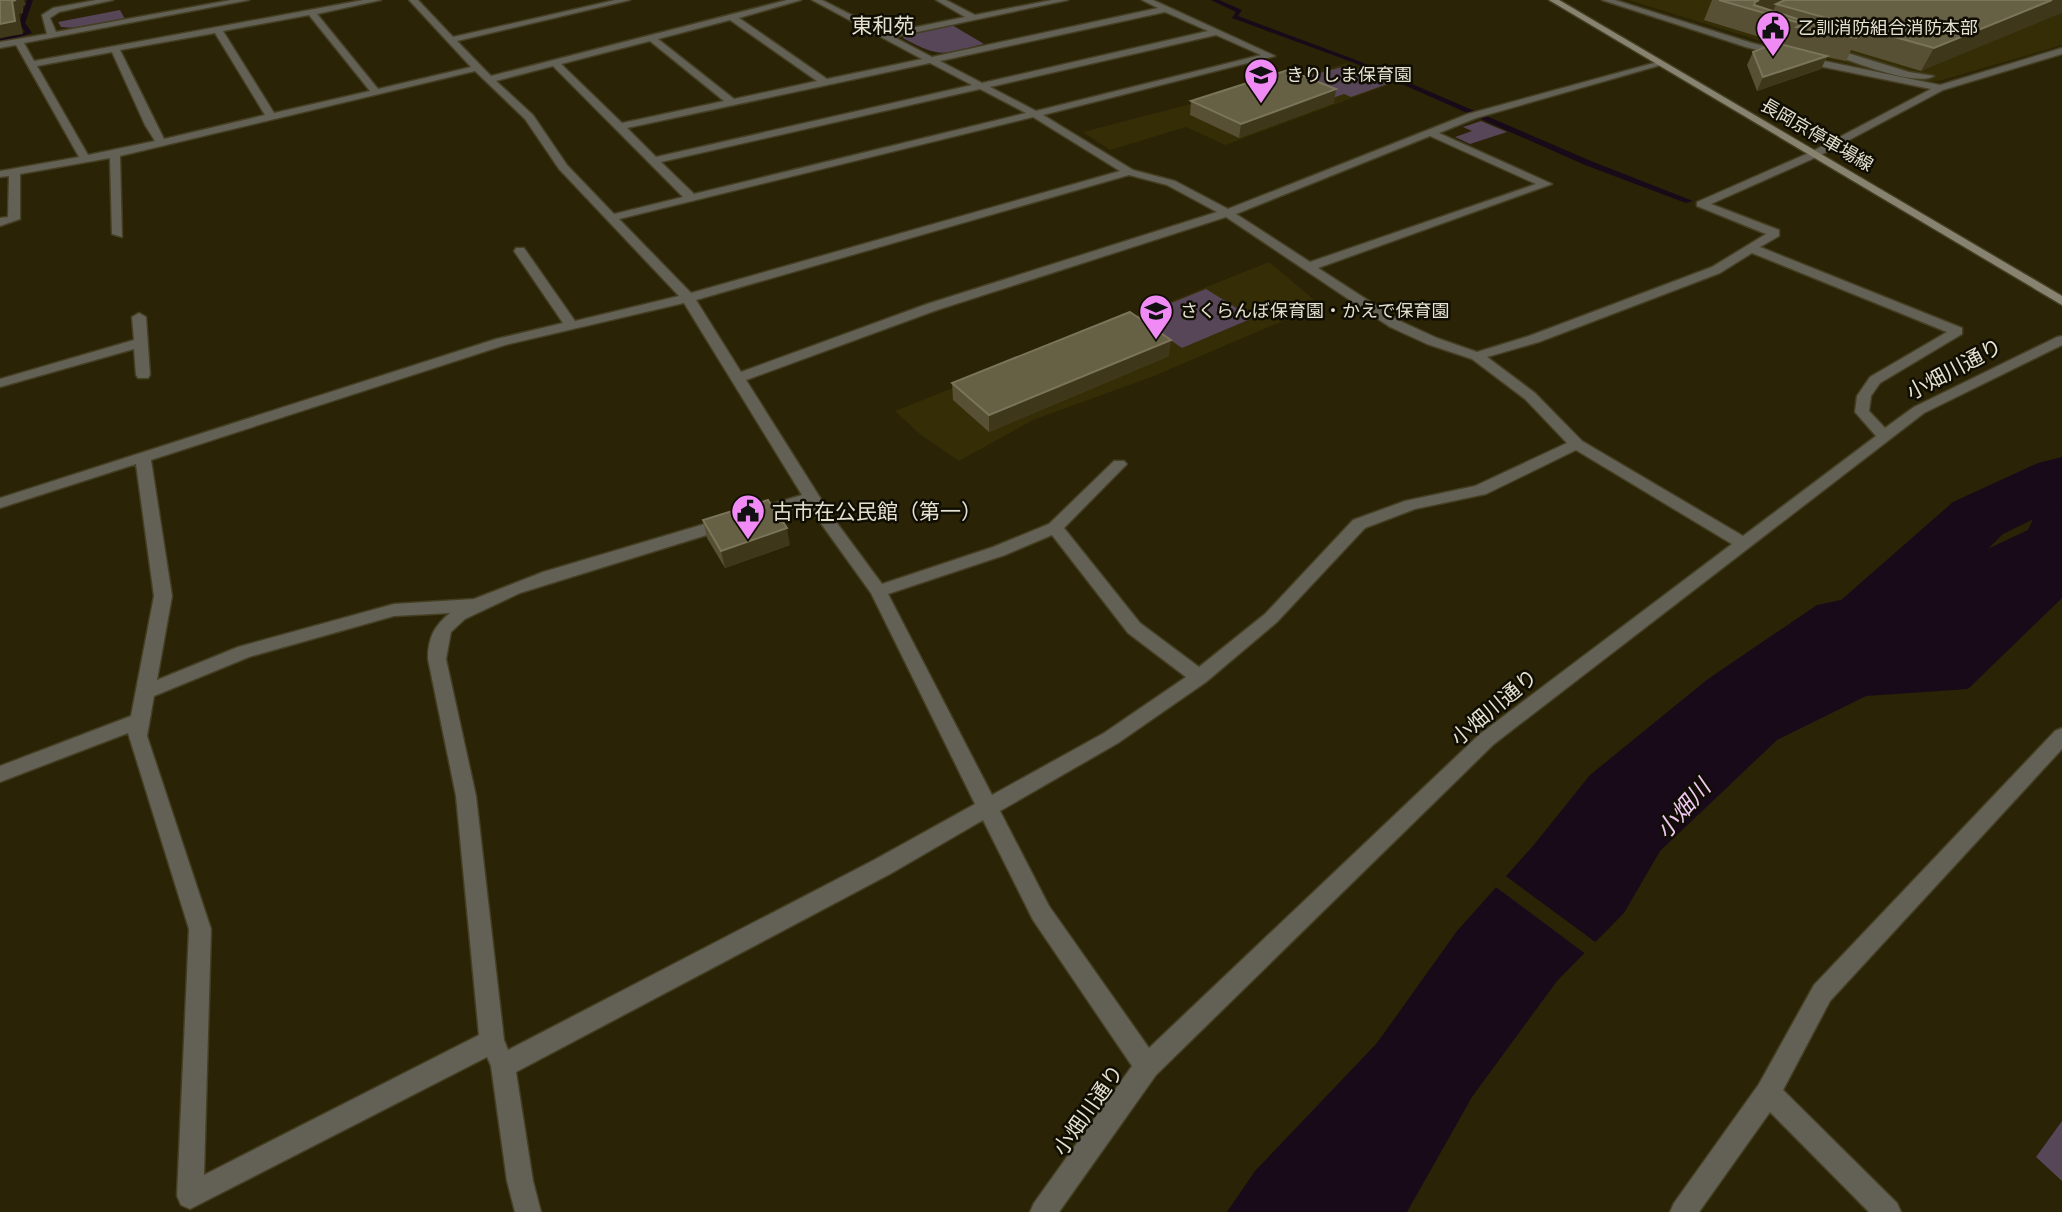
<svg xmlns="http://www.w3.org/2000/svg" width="2062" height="1212" font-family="Rubik,'Noto Sans JP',sans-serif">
	<rect width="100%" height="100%" fill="#2a2306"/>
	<!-- built -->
	<path fill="#352d06" d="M1628 0H2062V45L1939 81H1924L1800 53Z
		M1348 63 1393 83 1225 145 1186 127 1110 150 1083 132Z
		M1269 262 1320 305 1154 376 1033 420 959 461 921 435 895 411Z"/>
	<!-- green -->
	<path fill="#574558" d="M120 10 125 19 76 28 61 27 58 22Z
		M952 25 984 44C942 54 941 59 903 38L906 34Z
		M1350 65 1390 83 1351 97 1344 94 1327 100 1285 82Z
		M1481 121 1507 132 1470 144 1455 137 1472 131 1463 127Z
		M1206 289 1253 318 1182 348 1136 317Z
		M2062 1121V1181L2036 1157Z"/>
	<!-- water -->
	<path fill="#190a1a" d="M2062 459V598L1968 689 1866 696 1777 740 1660 851 1624 913 1557 981 1472 1097 1407 1212H1227L1255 1171 1377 1043 1457 931 1533 846 1590 775 1708 679 1817 605 1932 581 1966 559 2028 530Z"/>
	<!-- pier -->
	<path fill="#2a2306" d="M1503 874 1598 944 1587 955 1493 885Z"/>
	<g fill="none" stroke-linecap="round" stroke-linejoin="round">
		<!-- stream -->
		<path fill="#190a1a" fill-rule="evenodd" d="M27 0H33L25 23 32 33 0 43V39L25 32 19 23Z
			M1211 0H1219L1242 10 1238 16 1356 60 1591 161 1693 201 1686 203 1585 165 1352 62 1232 18 1236 12Z"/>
		<!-- river -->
		<path fill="#190a1a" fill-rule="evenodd" d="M2062 457V505L2003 534 1855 679 1827 687 1799 679 1788 658 1799 637 1953 502 2038 463Z"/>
		<!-- lane casing -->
		<g stroke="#443e22" stroke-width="3">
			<path id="lane" d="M1825 46 1909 72 1934 76C1915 88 1844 58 1822 51V47Z"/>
		</g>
		<!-- street casing -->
		<g stroke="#443e22" stroke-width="3">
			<path id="street" d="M96 0H113L59 12 50 18 56 32 231 0H249L24 43 34 61 363 0H381L317 14 378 89 471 67 409 0H418L453 37 615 0H630L457 41 491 76 787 0H801L739 18 827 79 922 59 812 0H822L887 33 965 17 936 0H946L975 15 1052 0H1068L894 37 932 57 1158 8 1142 0H1153L1275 56 1043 115 1133 170 1175 181 1228 209 1468 114 1661 61V65L1476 118 1439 133 1552 184 1318 268 1400 321 1437 338 1477 352 1529 336 1712 267 1766 234 1697 206V202L1811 152 1931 89 1814 65 1746 47 1602 0H1615L1752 43 1815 59 1940 85 2062 48V54L1943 90 1819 156 1711 204 1779 230V236L1760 247 1962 328V334L1880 383 1871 396 1869 411 1885 428 1914 407 2057 337 2062 336V345L1924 413 1494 744 1156 1075 1059 1212H1030L1034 1203 1132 1066 1033 920 983 820 890 874 516 1072 533 1181 541 1212H515L507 1181 491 1066 487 1057 190 1209 181 1205 177 1196 189 929 128 733 0 782V766L131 716 154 596 136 464 0 508V498L496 339 563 323 514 251 516 248H524L575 321 679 296 559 169 525 119 475 71 120 156 122 237 112 234 110 158 20 174V219L0 226V218L8 217 9 176 0 177V171L79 157 16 45 0 48V42L47 34 42 15 53 8ZM1165 12 1208 31 982 83 940 61ZM309 15 370 91 274 113 223 31ZM730 20 817 81 734 99 658 39ZM215 33 265 115 164 139 120 50ZM1216 35 1261 55 1036 111 990 87ZM650 41 724 101 622 123 561 64ZM112 52 145 125 155 141 88 155 37 66ZM930 63 972 85 656 157 627 128ZM553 66 683 197 614 214 567 165 533 115 496 81ZM980 89 1026 113 694 194 661 162ZM1033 117 1120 171 691 293 619 219ZM1430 136 1536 184 1310 262 1236 214ZM1129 175 1167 185 1217 212 927 304 741 372 696 300ZM1226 217 1390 327 1427 344 1472 359 1525 399 1567 443 1475 486 1405 501 1353 520 1265 614 1199 667 1140 623 1064 528 1124 467 1127 464 1124 461H1114L1049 524 993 547 882 584 831 515 746 380 937 310ZM1752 253 1947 332 1870 377 1857 396 1855 412 1876 436 1743 536 1582 441 1535 393 1487 357 1539 342 1720 273ZM684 303 802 495 543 572 474 599 394 604 238 647 157 680 172 596 151 460 505 345ZM1576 450 1732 544 1480 734 1149 1048 1049 906 1000 811 1118 743 1206 682 1277 622 1365 528 1415 509 1486 494ZM807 504 871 593 975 804 874 860 508 1050 504 1040 476 796 446 659 451 632 465 619 520 593ZM1052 535 1128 633 1186 677 1104 733 992 795 888 594 1005 555ZM450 613C434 626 428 638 428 659L456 796 479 1035 204 1175 211 929 147 736 154 696 249 657 394 616Z
				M139 313 146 317 150 375 148 378H138L136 375 134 349 0 387V379L134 340 132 317Z
				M2062 728V749L1830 1001 1783 1090 1897 1203 1901 1212H1869L1770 1112 1699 1212H1670L1674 1203 1759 1084 1814 985 2055 731Z"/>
		</g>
		<!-- secondary casing -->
		<g stroke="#443e22" stroke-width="3">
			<path id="secondary" d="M1549 0H1559L2062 296V305Z"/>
		</g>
		<!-- lane -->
		<use href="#lane" fill="#636055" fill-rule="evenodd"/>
		<!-- street -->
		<use href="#street" fill="#636055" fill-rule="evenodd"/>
		<!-- secondary -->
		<use href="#secondary" fill="#878370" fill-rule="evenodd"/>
	</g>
	<!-- wall -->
	<path fill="#575034" d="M1712 0H2062L1921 71 1851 50 1846 61 1827 57 1821 69 1757 91 1747 65 1753 52 1789 46 1704 20Z
		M1191 101 1334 103 1239 138 1190 115Z
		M1169 356 989 432 953 400 952 383Z
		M703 520 790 545 725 568 707 538Z"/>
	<!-- shaded-wall -->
	<path fill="#3e371a" d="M16 0H24L26 5 23 6V13L19 14 23 34 0 38V24L12 1Z
		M1759 0H1800L1776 4 1773 12 1752 9 1755 2Z
		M2052 0H2062V13L1921 71 1934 48Z
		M1827 56 1821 69 1757 91 1763 77Z
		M1336 89 1334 103 1239 138 1241 124Z
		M1171 340 1169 356 989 432V415Z
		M787 528 790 545 725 568 721 551Z"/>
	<!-- building -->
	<path fill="#666045" stroke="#7a745a" stroke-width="2" d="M0 0H16L12 1 15 21 0 24Z
		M1719 0H1759L1755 2 1754 5 1857 38 1797 27 1803 24Z
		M1785 0H2052L1934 48 1776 4Z
		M1776 43 1827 56 1763 77 1753 52Z
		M1288 70 1336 89 1241 124 1191 101Z
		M1130 312 1171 340 989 415 952 383Z
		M768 500 787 528 721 551 703 520Z"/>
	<!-- icons -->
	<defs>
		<g id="civic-pin" transform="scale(1.75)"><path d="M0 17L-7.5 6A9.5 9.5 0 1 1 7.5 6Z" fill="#f08bf6" stroke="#100d03"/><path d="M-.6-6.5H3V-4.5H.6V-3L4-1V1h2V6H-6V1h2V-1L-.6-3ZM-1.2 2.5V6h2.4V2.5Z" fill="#111"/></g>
		<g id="school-pin" transform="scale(1.75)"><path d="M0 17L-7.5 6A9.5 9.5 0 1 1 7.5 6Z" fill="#f08bf6" stroke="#100d03"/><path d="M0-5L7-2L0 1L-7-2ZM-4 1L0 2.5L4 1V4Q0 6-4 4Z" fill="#111"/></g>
	</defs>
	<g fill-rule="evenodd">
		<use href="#civic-pin" x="1773" y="28"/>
		<use href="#school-pin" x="1261" y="75"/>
		<use href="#school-pin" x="1156" y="311"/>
		<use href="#civic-pin" x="748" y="511"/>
	</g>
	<g text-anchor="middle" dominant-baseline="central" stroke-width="5" stroke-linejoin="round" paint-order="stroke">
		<!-- far-poi labels -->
		<g font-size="18" fill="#e4e1d0" stroke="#100d03" text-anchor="start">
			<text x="1798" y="28">乙訓消防組合消防本部</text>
			<text x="1286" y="75">きりしま保育園</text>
			<text x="1180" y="311">さくらんぼ保育園・かえで保育園</text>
		</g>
		<!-- far-street labels -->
		<g font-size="18" fill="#e4e1d0" stroke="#100d03">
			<text transform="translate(1817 135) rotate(30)">長岡京停車場線</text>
		</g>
		<!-- far-quarter labels -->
		<g font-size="21" fill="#e4e1d0" stroke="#100d03">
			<text x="883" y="25">東和苑</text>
		</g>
		<!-- street labels -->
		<g font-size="21" fill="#e4e1d0" stroke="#100d03">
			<text transform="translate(1954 369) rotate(-28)">小畑川通り</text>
			<text transform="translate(1494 707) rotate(-40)">小畑川通り</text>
			<text transform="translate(1088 1110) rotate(-55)">小畑川通り</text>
		</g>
		<!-- poi labels -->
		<g font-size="21" fill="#e4e1d0" stroke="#100d03" text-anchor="start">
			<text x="772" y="511">古市在公民館（第一）</text>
		</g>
		<!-- water labels -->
		<g font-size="23" font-style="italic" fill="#efc7f0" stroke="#100d03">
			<text transform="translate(1683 809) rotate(-49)">小畑川</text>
		</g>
	</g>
</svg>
